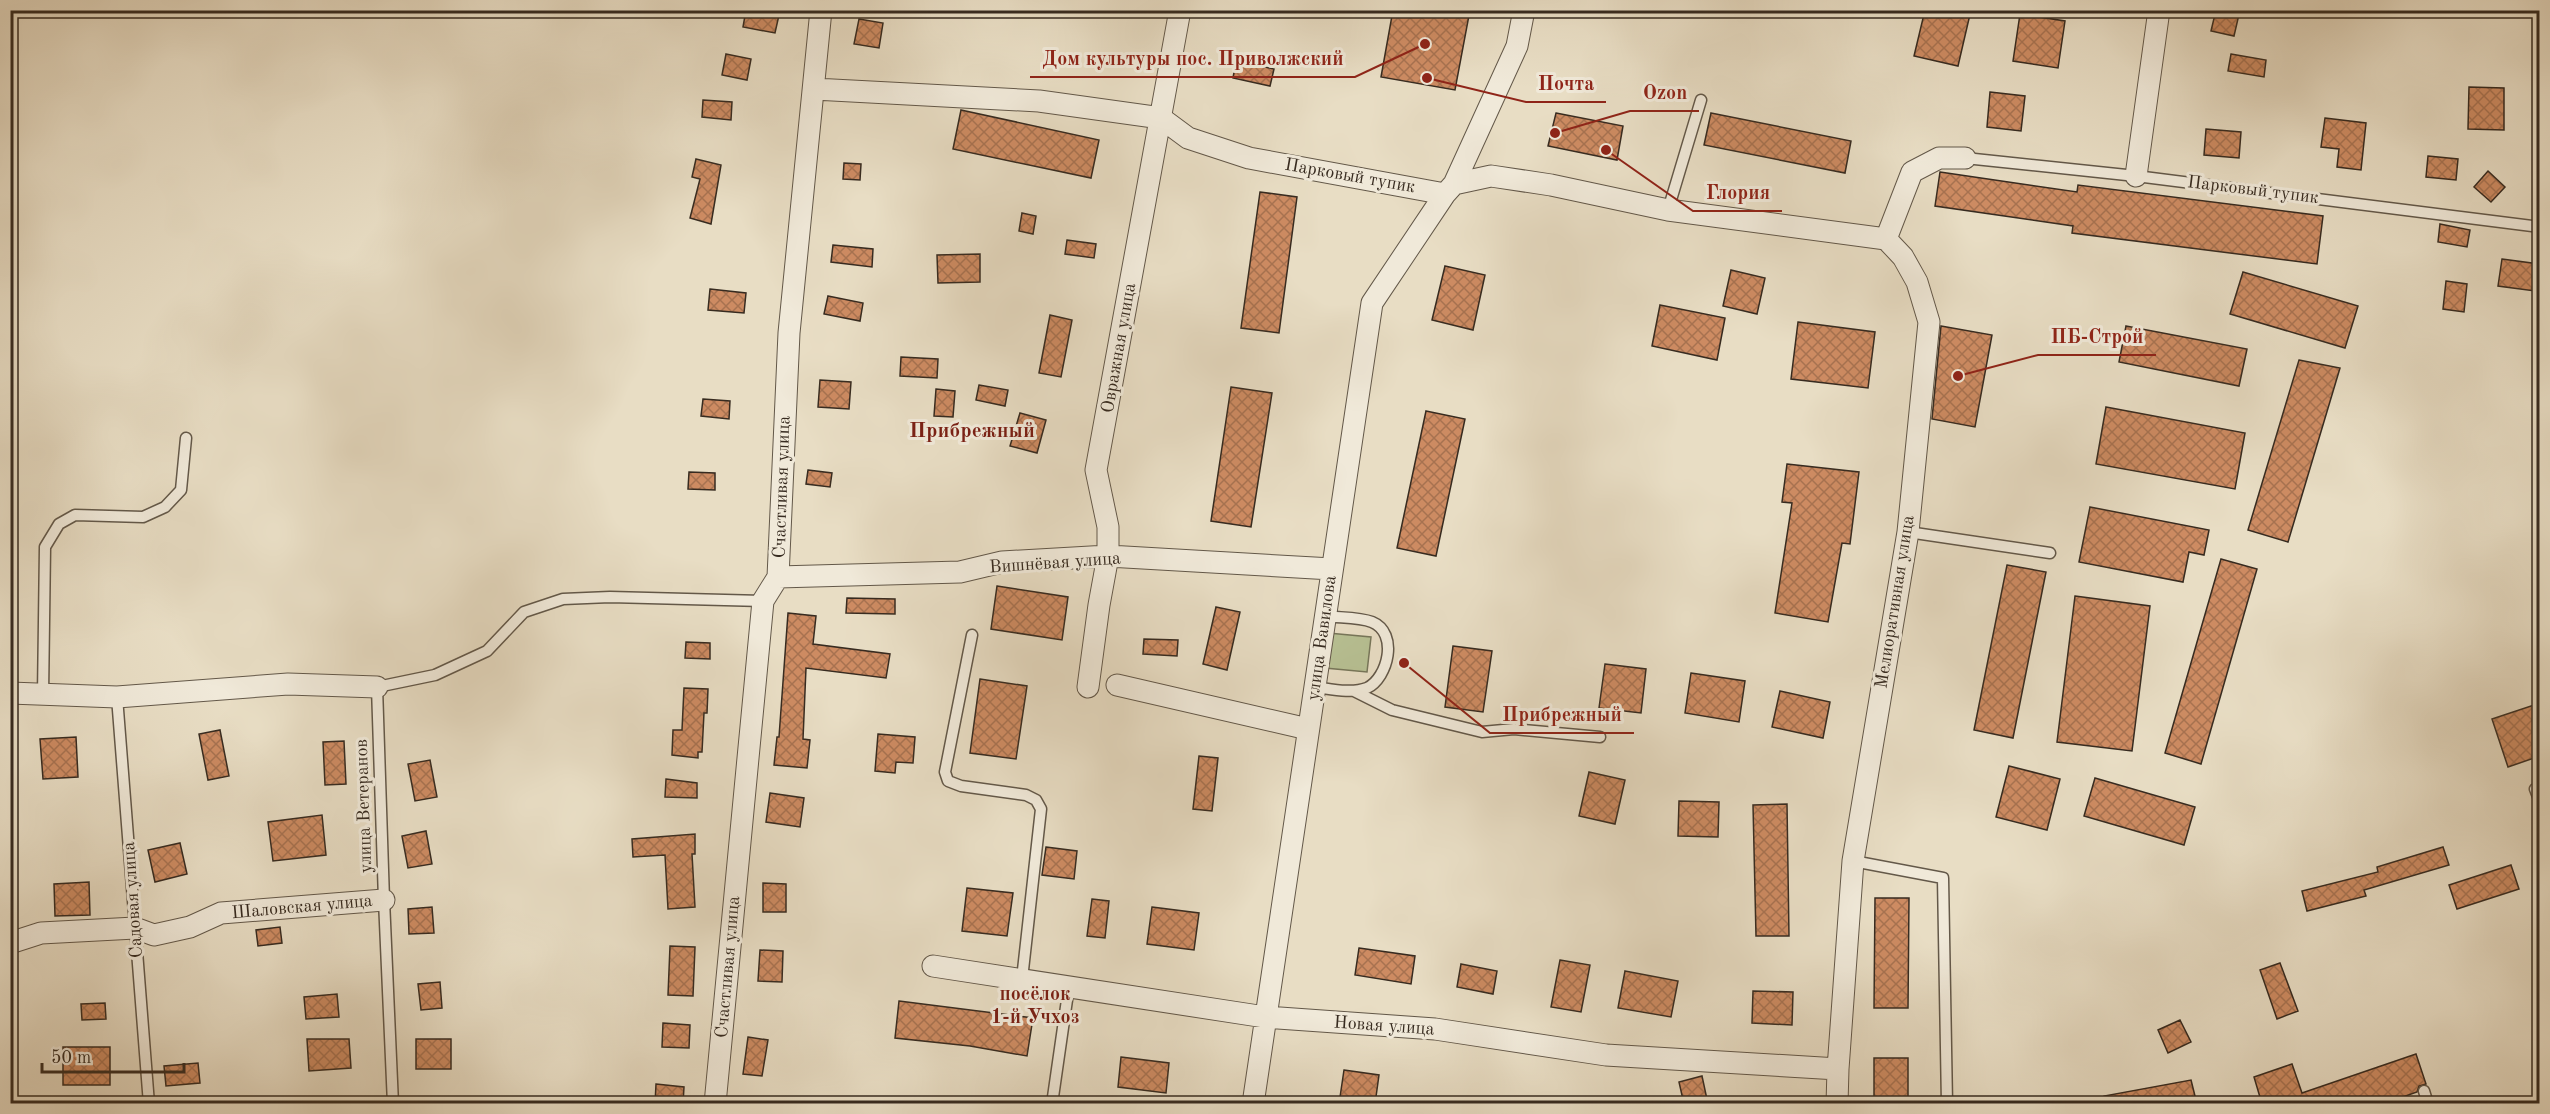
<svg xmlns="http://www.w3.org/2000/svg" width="2550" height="1114" font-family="'Old Standard TT',serif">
	<defs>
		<pattern id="building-cross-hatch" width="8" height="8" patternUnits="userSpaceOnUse" patternTransform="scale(1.5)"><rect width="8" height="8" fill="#cd8b62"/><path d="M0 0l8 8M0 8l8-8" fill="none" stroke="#a77250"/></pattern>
	</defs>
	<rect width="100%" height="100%" fill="#e8ddc4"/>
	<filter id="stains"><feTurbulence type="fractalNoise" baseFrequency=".00333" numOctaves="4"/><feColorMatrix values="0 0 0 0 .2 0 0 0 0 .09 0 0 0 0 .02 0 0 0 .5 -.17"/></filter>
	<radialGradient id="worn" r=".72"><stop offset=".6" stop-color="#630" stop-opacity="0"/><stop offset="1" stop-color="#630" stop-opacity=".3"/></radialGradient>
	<!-- green -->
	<path fill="#b7c093" stroke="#77765a" stroke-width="1.5" d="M1328 633 1371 637 1367 672 1325 668Z"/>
	<!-- building -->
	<path fill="url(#building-cross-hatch)" stroke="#372b20" stroke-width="1.5" d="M746 10 779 15 775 33 743 27Z
		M1393 10H1470L1455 90 1381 77Z
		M1925 10H1971L1958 66 1914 56Z
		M2216 10H2240L2234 36 2211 31Z
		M2020 14 2065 21 2058 68 2013 61Z
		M859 19 883 23 879 48 854 44Z
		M726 54 751 59 747 80 722 75Z
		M2231 54 2266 60 2264 77 2228 71Z
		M1236 61 1274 69 1270 86 1233 78Z
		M2469 87 2504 88V130L2468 129Z
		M1990 92 2025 96 2021 131 1987 127Z
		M703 100 732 102 731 120 702 117Z
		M961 110 1099 140 1091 178 953 149Z
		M1556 113 1623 126 1617 160 1548 146Z
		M1711 113 1851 141 1845 173 1704 145Z
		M2325 118 2366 123 2361 170 2337 167 2339 149 2321 147Z
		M2206 129 2241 132 2239 158 2204 155Z
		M2428 156 2458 159 2456 180 2426 177Z
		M696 159 721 165 711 224 690 218 700 179 692 177Z
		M844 163 861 164 860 180 843 179Z
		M2488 171 2505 187 2491 202 2474 187Z
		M1940 172 2077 192 2078 185 2323 216 2317 264 2072 233 2073 226 1935 206Z
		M1260 192 1297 197 1279 333 1241 328Z
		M1022 213 1036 216 1033 234 1019 231Z
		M2440 224 2470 230 2467 247 2438 242Z
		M1067 240 1096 244 1094 258 1065 254Z
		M833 245 873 249 872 267 831 262Z
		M980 254V282L938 283 937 255Z
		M2502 259 2539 264 2535 291 2498 286Z
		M1445 266 1485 275 1473 330 1432 320Z
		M1731 270 1765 278 1757 314 1723 306Z
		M2243 272 2358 306 2345 348 2230 314Z
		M2446 281 2467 284 2464 312 2443 309Z
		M710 289 746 293 744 313 708 310Z
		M828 296 863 303 860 321 824 314Z
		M1660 305 1725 318 1717 360 1652 346Z
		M1050 315 1072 320 1061 377 1039 373Z
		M1798 322 1875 332 1868 388 1791 379Z
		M1941 326 1992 335 1975 427 1932 419Z
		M2126 326 2247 349 2239 386 2119 362Z
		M901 357 938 359 937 378 900 376Z
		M2299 360 2340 368 2288 542 2248 530Z
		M820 380 851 382 849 409 818 407Z
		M979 385 1008 390 1005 406 976 400Z
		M1231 387 1272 393 1251 527 1211 521Z
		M936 389 955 391 953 417 934 416Z
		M703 399 730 401 729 419 701 416Z
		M2106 407 2245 433 2235 489 2096 464Z
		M1426 411 1465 419 1436 556 1397 548Z
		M1020 413 1046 420 1037 453 1010 446Z
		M1787 464 1859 472 1850 544 1842 543 1828 622 1775 613 1792 503 1782 502Z
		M808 470 832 473 830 487 806 484Z
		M689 472 715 473V490L688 489Z
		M2090 507 2209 530 2204 555 2189 552 2183 582 2079 562Z
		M2221 559 2257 569 2201 764 2165 753Z
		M2007 565 2046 572 2013 738 1974 730Z
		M997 586 1068 597 1062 640 991 629Z
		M2075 596 2150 606 2132 751 2057 742Z
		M847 598 895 599V614L846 613Z
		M1216 607 1240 612 1227 670 1203 664Z
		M788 613 816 616 813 644 890 654 886 678 806 668 803 739 810 740 807 768 774 765 777 737H779Z
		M1144 639 1178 640 1177 656 1143 654Z
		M686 642 710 643V659L685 658Z
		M1453 646 1492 651 1483 712 1445 707Z
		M1605 664 1646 669 1641 713 1599 708Z
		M1691 673 1745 681 1739 722 1685 713Z
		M980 679 1027 686 1016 759 970 753Z
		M684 688 708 689 707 713H704L702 752H698V758L672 755 673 730H682Z
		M1780 691 1830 702 1823 738 1772 727Z
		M2540 703V756L2508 767 2492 719Z
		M220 730 229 776 208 780 199 734Z
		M878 734 915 737 913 763 896 762 895 773 875 771Z
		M76 737 78 777 43 779 40 739Z
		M344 741 346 784 325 785 323 742Z
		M1199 756 1218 758 1212 811 1193 809Z
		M430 760 437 797 415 801 408 764Z
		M2009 766 2060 779 2047 830 1996 817Z
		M1589 772 1625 780 1615 824 1579 816Z
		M2095 778 2195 807 2184 845 2084 816Z
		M666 779 697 783V798L665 797Z
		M770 793 804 798 800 827 766 822Z
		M1679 801 1719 802 1718 837 1678 836Z
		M1787 804 1789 936H1756L1753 805Z
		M322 815 326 855 273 861 268 822Z
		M426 831 432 864 408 868 402 836Z
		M695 834V854H692L695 907 668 909 665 855 633 857 632 839Z
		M180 843 187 874 155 882 148 850Z
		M1046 847 1077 851 1074 879 1042 875Z
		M2443 847 2449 865 2364 890 2366 896 2307 911 2302 891 2378 872 2377 867Z
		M2511 865 2519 889 2457 909 2449 885Z
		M89 882 90 915 55 916 54 884Z
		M763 883 786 884V912H763Z
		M967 888 1013 893 1007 936 962 931Z
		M1875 898H1909L1908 1008H1874Z
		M1092 899 1109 901 1105 938 1087 936Z
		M432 907 434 933 409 934 408 909Z
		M1152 907 1199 913 1194 950 1147 944Z
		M280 927 282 943 258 946 256 930Z
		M670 946 695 947 693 996 668 995Z
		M1359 948 1415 956 1411 984 1355 975Z
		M760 950 783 951 782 982 758 981Z
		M1560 960 1590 965 1581 1012 1551 1007Z
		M2280 963 2298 1011 2277 1019 2260 970Z
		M1461 964 1497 971 1493 994 1457 987Z
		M1625 971 1678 981 1671 1017 1618 1008Z
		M440 982 442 1008 421 1010 418 984Z
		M1753 991 1793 992 1792 1025 1752 1023Z
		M337 994 339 1017 306 1019 304 997Z
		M899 1001 1033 1018 1027 1056 970 1046 895 1038Z
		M105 1003 106 1019 82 1020 81 1004Z
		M2180 1020 2191 1042 2168 1053 2158 1030Z
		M663 1023 690 1025 689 1048 662 1047Z
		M748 1037 768 1040 762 1076 743 1074Z
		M307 1039H349L351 1068 309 1071Z
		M416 1039H451V1069H416Z
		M63 1047H110V1085H63Z
		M2416 1054 2426 1084 2419 1086 2417 1092 2383 1104H2262L2254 1077 2292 1064 2302 1093Z
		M1121 1057 1169 1063 1166 1093 1118 1087Z
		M1874 1058H1908V1104H1874Z
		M198 1063 200 1083 166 1086 164 1066Z
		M1344 1070 1379 1075 1375 1104H1339Z
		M1702 1076 1708 1104H1684L1679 1082Z
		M2191 1080 2197 1104H2104V1096Z
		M656 1084 684 1087 683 1104H655Z"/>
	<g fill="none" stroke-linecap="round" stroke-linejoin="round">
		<!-- service casing -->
		<g stroke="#635849" stroke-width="13">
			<path id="service" d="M1965 158 2136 176 2540 227
				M1668 210 1701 100
				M1908 532 2050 553
				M972 635 945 772 948 781 961 786 1026 795 1036 800 1041 809 1022 979
				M1315 687C1331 689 1351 694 1367 688 1388 678 1399 633 1372 622 1359 617 1339 618 1325 616
				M1354 691 1392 710 1482 732 1514 729 1600 737
				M43 695 45 547 59 524 75 515 143 517 165 507 181 490 186 438
				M117 697 149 1104
				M2535 789 2540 802
				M1853 861 1943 878 1947 1104
				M2424 1091 2428 1104
				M393 1104 384 900 377 687 435 675 487 651 524 612 563 599 610 597 763 601
				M1052 1104 1069 986"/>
		</g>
		<!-- minor casing -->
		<g stroke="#635849" stroke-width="23">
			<path id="minor" d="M814 89 1039 101 1161 118 1188 138 1249 158 1445 194 1454 184 1491 176 1551 185 1668 210 1886 239
				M2136 176 2159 10
				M1454 184 1517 46 1524 10
				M778 577 960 572 1002 562 1108 556 1332 569
				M1117 685 1308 729
				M1088 687 1099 605 1108 556V527L1096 470 1180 10
				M10 693 117 697 288 684 377 687
				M10 943 41 933 135 928 154 935 190 927 221 913 384 900
				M933 966 1265 1017 1435 1029 1606 1055 1838 1069
				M715 1104 763 601 778 577 789 333 821 10
				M1253 1104 1372 303 1445 194
				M1837 1104 1838 1069 1853 861 1908 532 1929 322 1917 282 1903 257 1886 239 1912 172 1939 158H1965"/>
		</g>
		<!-- service -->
		<use href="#service" stroke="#f0e9d9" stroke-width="10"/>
		<!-- minor -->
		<use href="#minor" stroke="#f0e9d9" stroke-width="21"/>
	</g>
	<g text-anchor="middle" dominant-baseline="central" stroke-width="6" stroke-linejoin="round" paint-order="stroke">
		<!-- street labels -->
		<g font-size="18" fill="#372b20" stroke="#f0e9d9">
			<text transform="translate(1350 176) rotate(10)">Парковый тупик</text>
			<text transform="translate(2253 190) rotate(7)">Парковый тупик</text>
			<text transform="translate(1119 348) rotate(-80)">Овражная улица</text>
			<text transform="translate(782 487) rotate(-88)">Счастливая улица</text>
			<text transform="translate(1055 563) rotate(-4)">Вишнёвая улица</text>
			<text transform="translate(1895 602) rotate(-81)">Мелиоративная улица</text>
			<text transform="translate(1322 638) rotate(-82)">улица Вавилова</text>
			<text transform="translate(364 806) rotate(-92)">улица Ветеранов</text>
			<text transform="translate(133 900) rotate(-94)">Садовая улица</text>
			<text transform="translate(302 907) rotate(-5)">Шаловская улица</text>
			<text transform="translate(728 967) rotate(-85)">Счастливая улица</text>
			<text transform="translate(1384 1026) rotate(4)">Новая улица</text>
		</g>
		<!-- neighbourhood labels -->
		<g font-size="20" font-weight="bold" fill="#7a1f14" stroke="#f0e9d9">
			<text x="1035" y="995">посёлок<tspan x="1035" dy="23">1-й Учхоз</tspan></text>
		</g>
		<!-- quarter labels -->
		<g font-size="21" font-weight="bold" fill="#7a1f14" stroke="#f0e9d9">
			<text x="972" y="431">Прибрежный</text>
		</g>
	</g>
	<!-- callouts -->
	<path fill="none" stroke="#8f2418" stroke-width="2" d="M1425 44L1355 77H1030M1427 78L1526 102H1606M1555 133L1630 111H1699M1606 150L1693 211H1782M1958 376L2038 355H2156M1404 663L1490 733H1634"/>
	<g fill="#8f2418" stroke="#f0e9d9" stroke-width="2">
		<circle cx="1425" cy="44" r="6"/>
		<circle cx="1427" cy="78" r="6"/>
		<circle cx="1555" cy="133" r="6"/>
		<circle cx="1606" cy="150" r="6"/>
		<circle cx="1958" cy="376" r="6"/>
		<circle cx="1404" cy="663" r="6"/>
	</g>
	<g font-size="20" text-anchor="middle" font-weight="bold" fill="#8f2418" stroke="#f0e9d9" stroke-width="6" stroke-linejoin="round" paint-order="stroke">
		<text x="1193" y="65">Дом культуры пос. Приволжский</text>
		<text x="1566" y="90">Почта</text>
		<text x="1665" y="99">Ozon</text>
		<text x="1738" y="199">Глория</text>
		<text x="2097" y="343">ПБ-Строй</text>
		<text x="1562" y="721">Прибрежный</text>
	</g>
	<!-- margin -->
	<rect width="2550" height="1114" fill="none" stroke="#e8ddc4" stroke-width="36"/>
	<rect x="12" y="12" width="2526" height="1090" fill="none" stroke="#372b20" stroke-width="3"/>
	<rect x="18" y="18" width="2514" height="1078" fill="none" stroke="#372b20" stroke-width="1.5"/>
	<!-- scale -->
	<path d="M42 1063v9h142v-9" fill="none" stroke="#372b20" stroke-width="3"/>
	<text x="51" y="1063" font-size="18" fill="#372b20" stroke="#f0e9d9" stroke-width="4.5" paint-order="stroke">50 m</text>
	<rect width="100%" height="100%" filter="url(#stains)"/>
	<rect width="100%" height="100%" fill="url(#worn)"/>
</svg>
